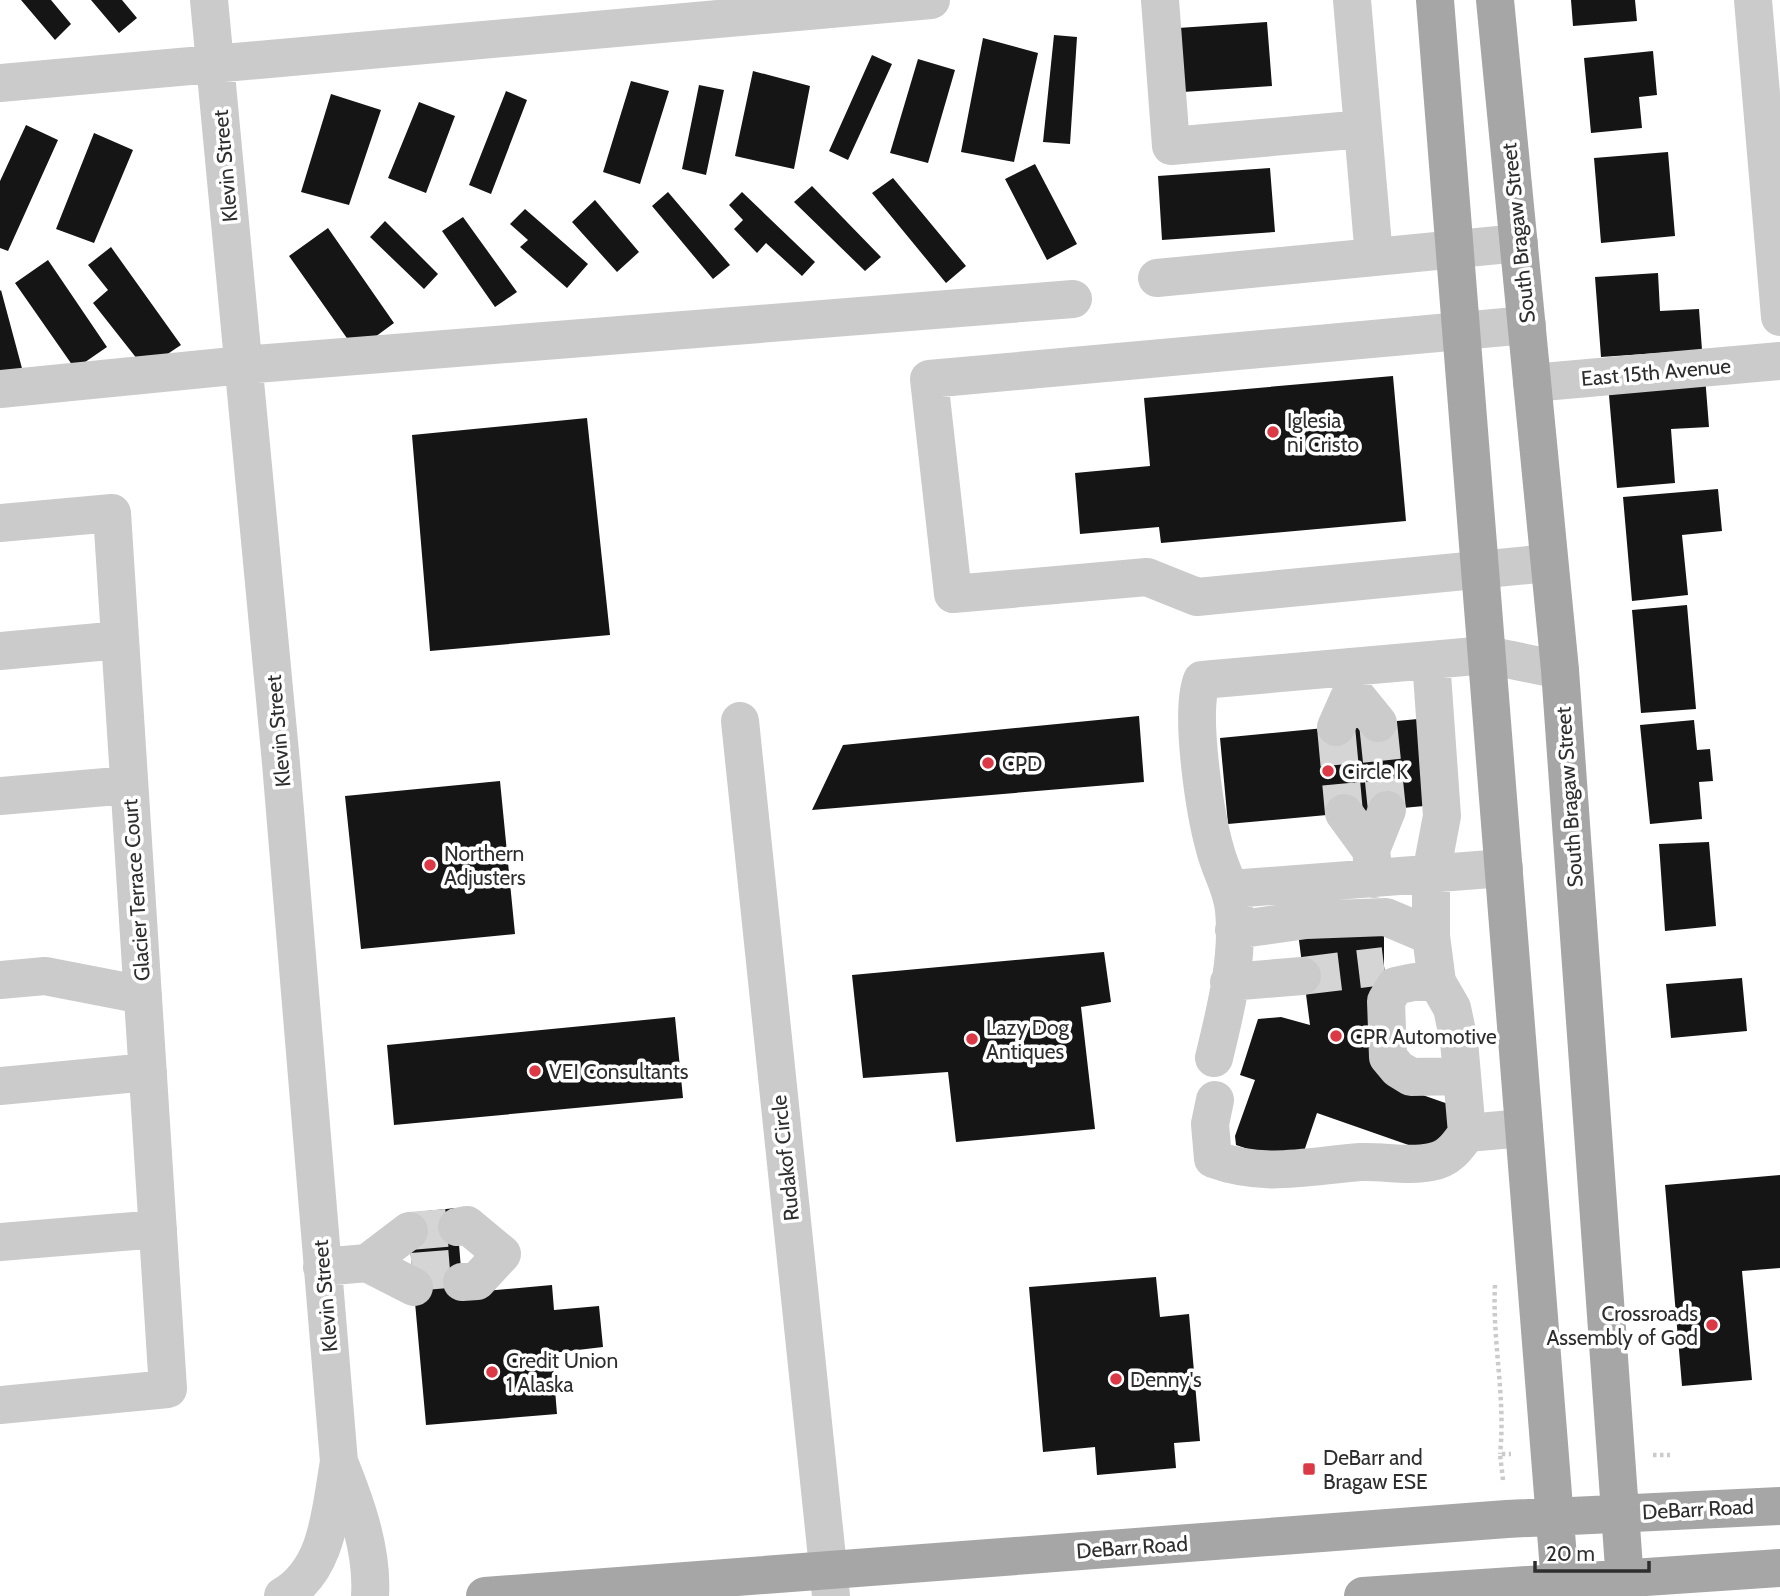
<svg xmlns="http://www.w3.org/2000/svg" width="1780" height="1596" font-family="Cabin,sans-serif">
	<rect width="100%" height="100%" fill="#fff"/>
	<!-- building -->
	<path fill="#151515" d="M21 0H51L71 24 55 40Z
		M91 0H122L137 18 119 33Z
		M1571 0H1635L1637 21 1573 26Z
		M1267 22 1272 86 1183 92 1178 28Z
		M1054 35 1077 37 1070 144 1043 142Z
		M983 38 1038 53 1014 162 961 152Z
		M1653 51 1657 95 1639 97 1642 128 1591 133 1584 58Z
		M872 55 892 64 848 160 829 151Z
		M918 59 955 70 928 163 890 153Z
		M753 71 810 86 794 169 735 156Z
		M631 81 669 91 640 184 603 172Z
		M699 85 724 90 706 175 682 169Z
		M506 91 527 100 491 194 469 185Z
		M331 94 381 110 349 205 301 192Z
		M419 102 455 116 426 193 388 178Z
		M26 125 58 140 8 251 0 248V181Z
		M94 133 133 150 94 243 56 229Z
		M1668 152 1675 236 1601 243 1594 158Z
		M1035 164 1077 244 1047 260 1005 179Z
		M1270 168 1275 232 1162 240 1158 176Z
		M893 178 966 266 946 283 872 193Z
		M812 186 881 257 865 271 794 202Z
		M668 192 730 265 713 279 652 206Z
		M742 192 815 262 802 276 766 243 757 253 734 229 743 220 729 205Z
		M595 200 639 252 617 272 572 222Z
		M525 209 588 264 567 288 520 247 528 240 510 224Z
		M463 217 517 292 495 307 442 231Z
		M385 221 438 274 424 289 370 237Z
		M328 228 394 323 356 351 289 256Z
		M111 247 181 345 145 369 93 303 108 290 88 265Z
		M48 260 107 347 75 369 15 283Z
		M1658 273 1660 311 1699 309 1702 350 1601 357 1595 277Z
		M1 290 23 372 0 377V291Z
		M1393 376 1406 521 1161 543 1159 527 1080 534 1075 473 1150 466 1144 398Z
		M1705 376 1709 427 1671 429 1675 483 1617 488 1608 384Z
		M587 418 610 635 430 651 412 435Z
		M1718 489 1722 531 1682 535 1688 595 1632 601 1623 497Z
		M1687 605 1696 709 1641 713 1632 610Z
		M1139 716 1144 782 812 810 843 745Z
		M1428 718 1435 805 1228 824 1220 738Z
		M1694 720 1697 750 1710 749 1713 781 1699 782 1702 819 1650 824 1640 725Z
		M500 781 515 934 361 949 345 796Z
		M1709 842 1716 926 1665 931 1659 844Z
		M1384 927V966L1392 1017 1391 1084 1454 1106 1440 1156 1317 1113 1299 1166 1236 1145 1235 1136 1255 1080 1240 1075 1258 1019 1281 1017 1310 1025 1298 933Z
		M1104 952 1111 1002 1081 1007 1095 1129 956 1142 948 1072 863 1078 852 975Z
		M1742 978 1747 1031 1671 1038 1666 984Z
		M675 1017 683 1098 394 1125 387 1045Z
		M1780 1175V1268L1742 1271 1752 1380 1682 1386 1665 1185Z
		M456 1208 463 1293 552 1285 554 1310 599 1306 603 1347 552 1353 557 1414 426 1425 407 1213Z
		M1156 1277 1160 1317 1189 1314 1200 1441 1174 1443 1176 1468 1097 1475 1095 1447 1043 1452 1029 1287Z"/>
	<g fill="none" stroke-linecap="round" stroke-linejoin="round">
		<!-- minor-tunnel -->
		<path stroke="#d5d5d5" stroke-width="38" stroke-dasharray="38 19" stroke-linecap="butt" d="M1378 723 1387 810
			M1336 727 1344 813
			M1302 976 1384 966
			M409 1231 457 1227
			M412 1272 461 1268"/>
		<!-- path -->
		<path stroke="#cbcbcb" stroke-width="4.5" stroke-dasharray="3.5 3.5" stroke-linecap="butt" d="M1495 1285C1492 1342 1506 1397 1500 1454
			M1653 1455H1670
			M1503 1480 1500 1454H1511"/>
		<!-- minor -->
		<path stroke="#cbcbcb" stroke-width="38" d="M209 0 281 763 339 1462C330 1511 329 1569 283 1596
			M1160 0 1171 146 1363 129
			M1352 0 1374 257
			M1753 0 1780 317
			M0 83 931 0
			M1157 278 1519 243
			M1527 325 929 379 953 594 1147 577 1197 597 1549 563
			M1532 383 1780 361
			M0 389 243 365 1073 299
			M0 523 112 513 168 1389 0 1405
			M0 651 120 640
			M1352 691 1378 723
			M740 721 831 1596
			M1336 727 1352 691 1349 667
			M0 796 129 785
			M1344 813 1371 850
			M1374 879 1371 850 1387 810
			M1231 889 1504 868
			M1234 930 1306 920 1386 917 1431 936
			M0 980 45 976 143 995
			M1229 982 1302 976
			M1437 982H1414L1395 986 1386 1001 1388 1057 1398 1069 1411 1077 1462 1076
			M1214 1058C1225 1012 1239 959 1234 910 1232 888 1220 870 1215 849 1205 814 1189 712 1202 680L1487 655 1560 670
			M0 1086 148 1072
			M1215 1100 1210 1124 1213 1159C1265 1178 1308 1166 1361 1162 1384 1161 1409 1167 1431 1162 1449 1159 1457 1147 1467 1133L1459 1041 1452 1008 1437 982 1431 936V874L1442 816 1431 660
			M1467 1133 1524 1128
			M457 1227 467 1225 502 1254
			M0 1242 158 1229
			M367 1263 409 1231
			M322 1267 367 1263 414 1287
			M462 1282 477 1281 502 1254
			M339 1462C356 1504 373 1551 370 1596"/>
		<!-- major -->
		<path stroke="#a6a6a6" stroke-width="38" d="M1435 0 1561 1596
			M1495 0 1560 670 1626 1596
			M485 1596 1507 1519 1780 1506
			M1363 1596 1780 1568"/>
	</g>
	<!-- markers -->
	<g fill="#db3945" stroke="#fff" stroke-width="2.5">
		<circle cx="1273" cy="432" r="7"/>
		<circle cx="988" cy="763" r="7"/>
		<circle cx="1328" cy="771" r="7"/>
		<circle cx="430" cy="865" r="7"/>
		<circle cx="1336" cy="1036" r="7"/>
		<circle cx="972" cy="1039" r="7"/>
		<circle cx="535" cy="1071" r="7"/>
		<circle cx="1712" cy="1325" r="7"/>
		<circle cx="492" cy="1372" r="7"/>
		<circle cx="1116" cy="1379" r="7"/>
		<rect x="1302" y="1462" width="14" height="14" rx="3.5"/>
	</g>
	<g text-anchor="middle" dominant-baseline="central" stroke-width="7" stroke-linejoin="round" paint-order="stroke">
		<!-- street labels -->
		<g font-size="21" fill="#2e2e2e" stroke="#fff">
			<text transform="translate(225 166) rotate(-95)">Klevin Street</text>
			<text transform="translate(1518 233) rotate(-96)">South Bragaw Street</text>
			<text transform="translate(1656 372) rotate(-5)">East 15th Avenue</text>
			<text transform="translate(278 731) rotate(-95)">Klevin Street</text>
			<text transform="translate(1569 797) rotate(-94)">South Bragaw Street</text>
			<text transform="translate(136 890) rotate(-94)">Glacier Terrace Court</text>
			<text transform="translate(785 1158) rotate(-96)">Rudakof Circle</text>
			<text transform="translate(325 1296) rotate(-95)">Klevin Street</text>
			<text transform="translate(1698 1509) rotate(-3)">DeBarr Road</text>
			<text transform="translate(1132 1547) rotate(-4)">DeBarr Road</text>
		</g>
		<!-- poi labels -->
		<g font-size="21" fill="#2e2e2e" stroke="#fff" text-anchor="start">
			<text x="1287" y="420">Iglesia<tspan x="1287" dy="24">ni Cristo</tspan></text>
			<text x="1002" y="763">CPD</text>
			<text x="1342" y="771">Circle K</text>
			<text x="444" y="853">Northern<tspan x="444" dy="24">Adjusters</tspan></text>
			<text x="986" y="1027">Lazy Dog<tspan x="986" dy="24">Antiques</tspan></text>
			<text x="1350" y="1036">CPR Automotive</text>
			<text x="549" y="1071">VEI Consultants</text>
			<text x="1698" y="1313" text-anchor="end">Crossroads<tspan x="1698" dy="24">Assembly of God</tspan></text>
			<text x="506" y="1360">Credit Union<tspan x="506" dy="24">1 Alaska</tspan></text>
			<text x="1130" y="1379">Denny's</text>
			<text x="1323" y="1457">DeBarr and<tspan x="1323" dy="24">Bragaw ESE</tspan></text>
		</g>
	</g>
	<!-- scale -->
	<path d="M1535 1561v10h114v-10" fill="none" stroke="#2e2e2e" stroke-width="3.5"/>
	<text x="1546" y="1561" font-size="21" fill="#2e2e2e" stroke="#ffffff" stroke-width="5" paint-order="stroke">20 m</text>
</svg>
